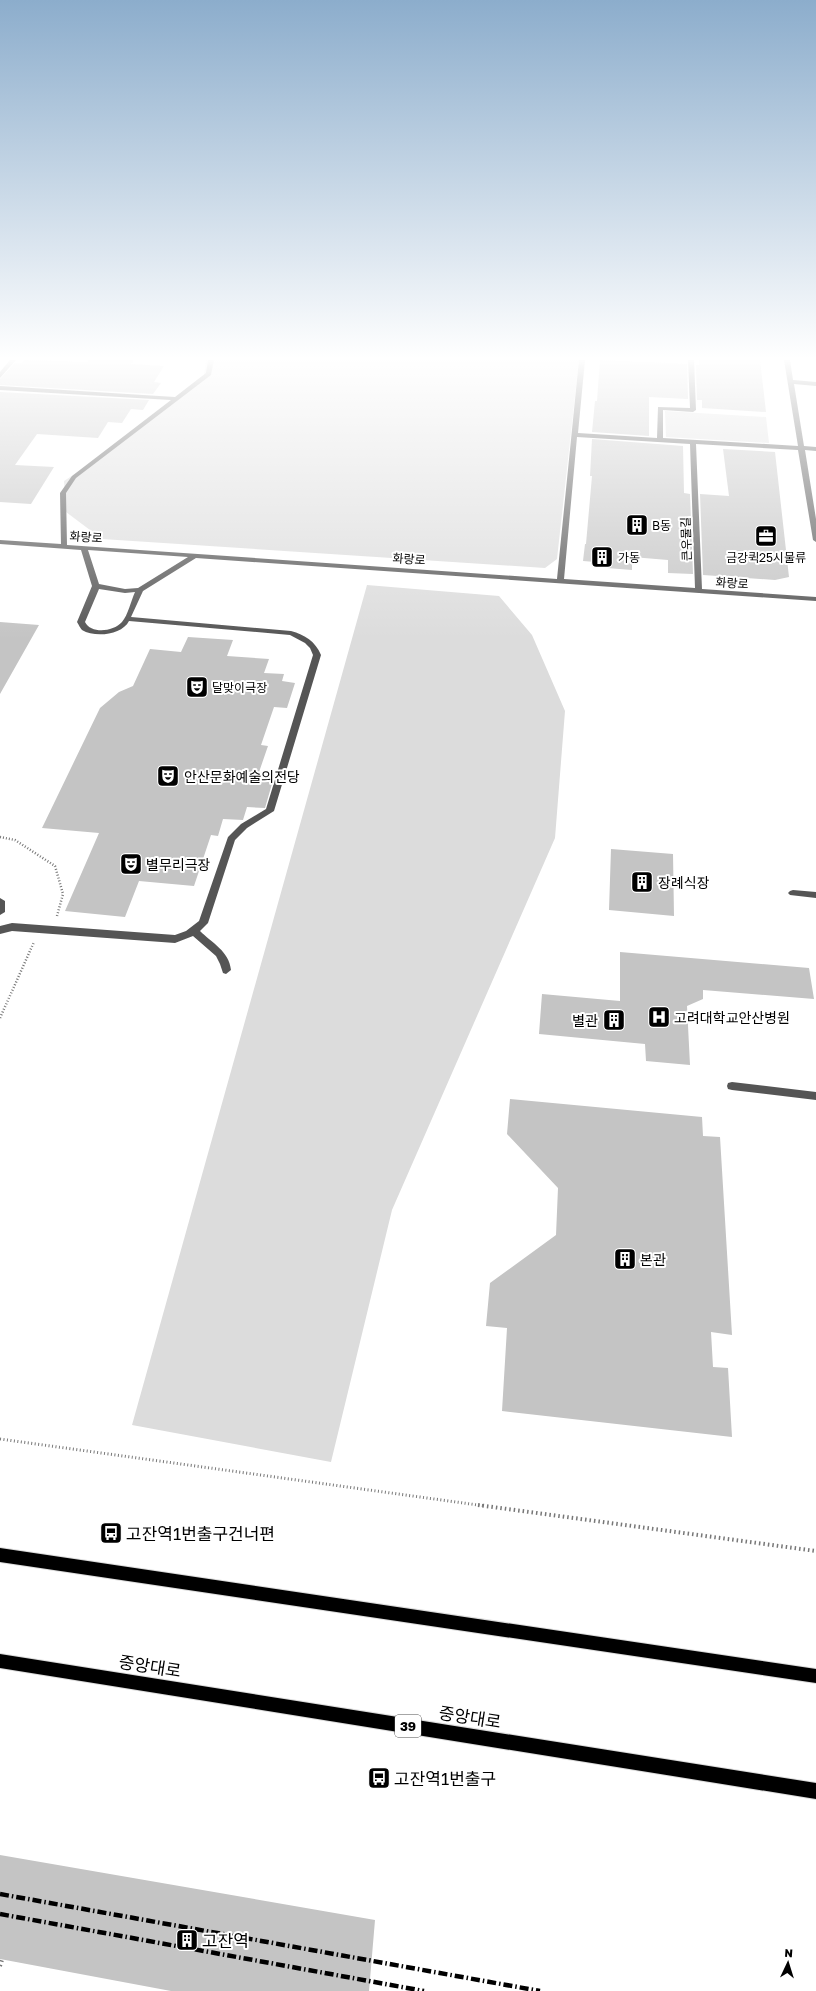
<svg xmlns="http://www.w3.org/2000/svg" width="816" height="1991" font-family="'Golos Text','Noto Sans KR',sans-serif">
	<rect width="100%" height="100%" fill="#fff"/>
	<!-- green -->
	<path fill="#dcdcdc" d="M206 360H579L557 559 545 568 102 539 66 512 64 481 84 468 204 375Z
		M665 411 766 417 769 443 666 437Z
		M367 585 499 596 532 635 565 711 555 838 392 1210 331 1462 132 1425Z"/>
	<!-- building -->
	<path fill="#c4c4c4" d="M24 360 88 362 89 360H134L131 364 164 366 154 382 161 383 153 394 0 385V379L15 363H22Z
		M600 360 687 364 688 399 649 397V436L592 432 595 401H597Z
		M699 360H760L766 412 702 408V400H697L696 365H699Z
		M0 392 149 400 143 410 131 409 122 423 108 422 98 438 37 434 15 465 54 467 31 504 0 502Z
		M592 439 683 446 684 493 690 494 693 574 668 573V560L632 557V570L594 567 595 562 583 561 585 544H586L592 476H590Z
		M723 449 775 452 789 577 775 580 703 575 700 494 729 496Z
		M0 622 39 625 0 694Z
		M188 637 233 640 227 656 269 659 264 673 284 674 282 681 295 683 287 708 274 707 261 745 268 746 258 775 274 777 265 808 247 807 243 820 223 819 218 836 211 835 194 886 139 881 125 917 65 911 99 833 42 828 100 708 119 692 133 686 150 649 181 652Z
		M611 849 673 854 674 916 609 910Z
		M620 952 809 968 814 999 703 990V999L687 1006 690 1065 646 1061 645 1044 539 1034 542 994 620 1001Z
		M510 1099 702 1117 703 1136 720 1137 732 1335 711 1332 713 1367 728 1368 732 1437 502 1411 507 1328 486 1326 490 1283 556 1235 558 1188 507 1134Z
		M0 1855 375 1920 369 1991H171L0 1959Z"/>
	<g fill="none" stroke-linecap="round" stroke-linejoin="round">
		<!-- major casing -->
		<g stroke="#dbdbdb" stroke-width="2">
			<path id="major" d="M0 1548 816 1669V1683L0 1562Z
				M0 1654 816 1783V1799L0 1668Z"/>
		</g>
		<!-- path-far2 -->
		<path stroke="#777" stroke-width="2.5" stroke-dasharray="1 2" stroke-linecap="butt" d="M0 837 15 840 55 866 63 894 57 916
			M0 1018 34 942"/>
		<!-- path-far1 -->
		<path stroke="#777" stroke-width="3" stroke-dasharray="1 2.5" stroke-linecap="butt" d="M0 1439 485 1506"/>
		<!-- path -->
		<path stroke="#777" stroke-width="4" stroke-dasharray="1.5 3" stroke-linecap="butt" d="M478 1505 816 1551
			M0 1966 2 1960"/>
		<!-- minor -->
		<path fill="#555" fill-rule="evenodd" d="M10 360H16L0 378V372Z
			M208 360H214L211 375 76 478 66 493 67 545 557 579 579 360H585L578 433 657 438 658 407 690 408 688 360H694L696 410 693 412 663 410V438L798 446 784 360H790L793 380 816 382V386L794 384 804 446 816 447V451L805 450 816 519V542L813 540 798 450 696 444 702 589 816 597V601L196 558 143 591 131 617 291 631C305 635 315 641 321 655L274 811 247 828 235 840 208 923 200 931C212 943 229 951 231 970L226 974 223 973 220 964 216 956 193 936 175 943 12 931 0 934V926L12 923 175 935 186 931 199 921 228 837 241 824 266 809 313 655 310 648 305 643 290 635 129 621C122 635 95 638 82 630 80 628 79 625 77 622L92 586 81 550 0 544V540L61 544 60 493 72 476 171 400 0 390V386L175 397 206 373ZM577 437 690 444 695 588 564 579ZM88 550 188 557 138 588 125 589 99 584ZM99 589 125 593 135 592C131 601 128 615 122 622 113 632 91 634 85 622Z
			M793 890 816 892V898L790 895 788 893 790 891Z
			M0 898 5 901V912L0 915Z
			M732 1082 816 1092V1100L732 1090 728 1089 727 1086 728 1083Z"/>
		<!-- major -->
		<use href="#major" fill="#000" fill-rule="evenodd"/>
		<!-- rail -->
		<path stroke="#000" stroke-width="4.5" stroke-dasharray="9 3 1.5 3" stroke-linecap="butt" d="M0 1894 540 1991
			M0 1914 424 1991"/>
	</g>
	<!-- sky -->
	<linearGradient id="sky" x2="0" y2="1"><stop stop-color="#8cadcc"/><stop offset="0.56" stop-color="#fff"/><stop offset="1" stop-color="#fff" stop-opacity="0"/></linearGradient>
	<rect width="816" height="639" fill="url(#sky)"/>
	<!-- icons -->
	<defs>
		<g id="building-square" transform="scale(1.15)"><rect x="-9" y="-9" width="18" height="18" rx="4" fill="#000" stroke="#fff"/><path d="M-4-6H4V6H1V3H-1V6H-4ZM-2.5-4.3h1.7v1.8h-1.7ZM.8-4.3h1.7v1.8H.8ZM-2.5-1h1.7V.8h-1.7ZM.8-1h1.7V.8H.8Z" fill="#fff"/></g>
		<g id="office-square" transform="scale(1.15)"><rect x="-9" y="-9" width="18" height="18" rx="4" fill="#000" stroke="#fff"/><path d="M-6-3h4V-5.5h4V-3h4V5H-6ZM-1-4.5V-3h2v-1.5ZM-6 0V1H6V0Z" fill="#fff"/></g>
		<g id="theatre-square" transform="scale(1.15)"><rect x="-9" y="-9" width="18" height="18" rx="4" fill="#000" stroke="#fff"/><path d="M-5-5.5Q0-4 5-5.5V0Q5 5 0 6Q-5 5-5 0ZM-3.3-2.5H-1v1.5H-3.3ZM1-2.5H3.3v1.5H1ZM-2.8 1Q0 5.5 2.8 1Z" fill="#fff"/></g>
		<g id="hospital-square" transform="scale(1.15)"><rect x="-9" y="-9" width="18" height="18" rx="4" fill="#000" stroke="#fff"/><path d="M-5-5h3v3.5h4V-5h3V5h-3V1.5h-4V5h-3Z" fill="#fff"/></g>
		<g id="bus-square" transform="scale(1.15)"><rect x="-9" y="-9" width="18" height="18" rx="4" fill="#000" stroke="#fff"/><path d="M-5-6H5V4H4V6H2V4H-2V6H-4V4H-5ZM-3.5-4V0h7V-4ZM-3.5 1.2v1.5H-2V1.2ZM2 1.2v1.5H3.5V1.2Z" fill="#fff"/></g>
	</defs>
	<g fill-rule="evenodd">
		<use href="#building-square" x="637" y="525"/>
		<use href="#office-square" x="766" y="536"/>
		<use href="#building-square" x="602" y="557"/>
		<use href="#theatre-square" x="197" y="687"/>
		<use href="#theatre-square" x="168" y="776"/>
		<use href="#theatre-square" x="131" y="864"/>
		<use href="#building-square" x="642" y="882"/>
		<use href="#hospital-square" x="659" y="1017"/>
		<use href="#building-square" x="614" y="1020"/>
		<use href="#building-square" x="625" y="1259"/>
		<use href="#bus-square" x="111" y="1533"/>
		<use href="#bus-square" x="379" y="1778"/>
		<use href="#building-square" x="187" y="1940"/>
	</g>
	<g text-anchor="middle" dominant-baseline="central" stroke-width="4" stroke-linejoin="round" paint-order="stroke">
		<!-- far-poi labels -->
		<g font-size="12" fill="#000" stroke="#fff" text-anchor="start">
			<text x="652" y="525">B동</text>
			<text x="618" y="557">가동</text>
			<text x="766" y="557" text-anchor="middle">금강퀵25시물류</text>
			<text x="212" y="687">달맞이극장</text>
		</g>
		<!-- far-street labels -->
		<g font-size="12" fill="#000" stroke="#fff">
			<text transform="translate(86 537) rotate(4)">화랑로</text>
			<text transform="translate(686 539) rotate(-92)">큰우물길</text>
			<text transform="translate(409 559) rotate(4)">화랑로</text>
			<text transform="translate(732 583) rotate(4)">화랑로</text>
		</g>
		<!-- shield labels -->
		<rect fill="#fff" stroke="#4c4c4c" stroke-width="1" x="395" y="1715" width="26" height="22" rx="3"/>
		<g font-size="13" font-weight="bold" fill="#000">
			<text x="408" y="1726">39</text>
		</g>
		<!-- poi labels -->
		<g font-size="14" fill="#000" stroke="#fff" text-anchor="start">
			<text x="184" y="776">안산문화예술의전당</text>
			<text x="146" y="864">별무리극장</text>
			<text x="658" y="882">장례식장</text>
			<text x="674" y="1017">고려대학교안산병원</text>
			<text x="598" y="1020" text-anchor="end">별관</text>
			<text x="640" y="1259">본관</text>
		</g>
		<!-- near-poi labels -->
		<g font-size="17" fill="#000" stroke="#fff" text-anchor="start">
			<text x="126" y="1533">고잔역1번출구건너편</text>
			<text x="394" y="1778">고잔역1번출구</text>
			<text x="202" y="1940">고잔역</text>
		</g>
		<!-- near-street labels -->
		<g font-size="17" fill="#000" stroke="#fff">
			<text transform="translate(150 1666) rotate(9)">중앙대로</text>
			<text transform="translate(470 1717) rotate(9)">중앙대로</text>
		</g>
	</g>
	<!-- north arrow -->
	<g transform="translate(788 1963) rotate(4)" stroke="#ffffff" stroke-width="3" paint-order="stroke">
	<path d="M0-3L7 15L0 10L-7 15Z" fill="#000000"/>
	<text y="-6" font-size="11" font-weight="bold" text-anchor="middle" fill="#000000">N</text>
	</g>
</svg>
